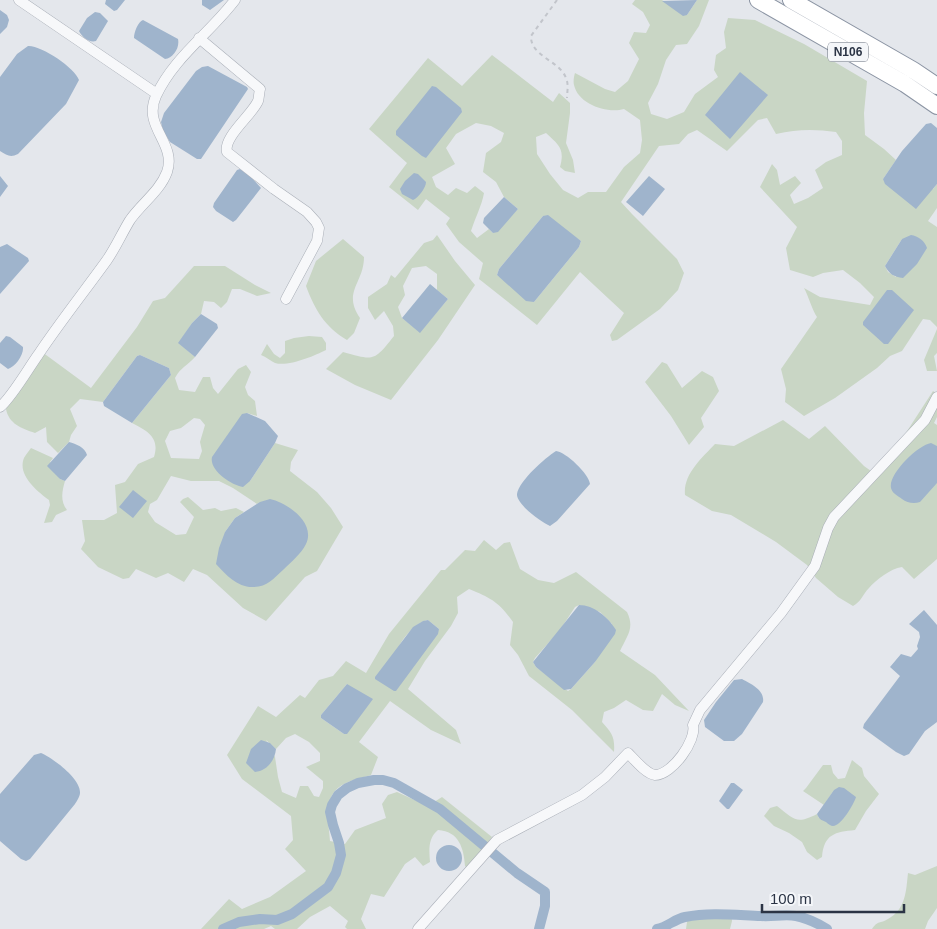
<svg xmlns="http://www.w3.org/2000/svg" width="937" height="929" font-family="Arial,sans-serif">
	<rect width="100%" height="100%" fill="#e4e7ec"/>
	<!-- green -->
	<path fill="#c9d6c5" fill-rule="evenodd" d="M635 0H662L687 15 697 0H709L699 26 687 44 676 45 666 60 658 84 648 103 651 114 667 119 684 112 695 94 718 77 714 70 716 55 726 48 724 32 728 18 755 20 804 44 867 81 864 113 865 135 884 149 896 160 883 179 933 189 937 184V208L928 221 937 227V327L930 320 923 319 902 351 890 356 877 368 835 398 804 416 785 402 786 389 781 369 817 317C813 312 808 295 804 288L820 297 870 305 874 297 860 283 843 270 823 273 813 277 790 270 786 248 797 227 760 187 772 164 777 170 780 185 795 176 801 183 790 195 794 204 808 198 823 188 815 170 826 162 842 155V141L836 132C815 129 797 129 776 134L767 118 758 120 727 151 697 130 688 134 679 144 659 146 621 202 632 214 677 259 684 273 678 290 660 309 617 340 612 341 610 335 624 313 580 272 537 325 479 279 483 263 459 242 446 224 450 218 426 199 418 210 389 187 407 163 369 129 428 58 462 86 492 55 553 102 559 93 570 103V113L566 143 573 160 575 173 565 171 560 167C565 149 559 145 546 133L536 137 537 154 550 174 563 190 578 198 588 192H606L624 167 640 153 642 140 640 120 624 109C607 114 578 104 574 85 573 82 574 76 575 73L605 89 615 92 628 81 639 59 629 43 634 32 646 33 650 25 643 12 632 4ZM476 123 491 126 504 133 501 142 486 153 483 172 496 182 504 197 518 209 493 233 489 229 477 238 471 231C475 218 482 205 484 193L475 186 467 193 456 188 448 195 436 187 432 177 455 164 446 148 456 134ZM543 216 581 241 579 247 534 302 497 275 499 269ZM902 239 896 277 888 272 885 266Z
		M437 235 455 261 475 285 438 340 391 400 355 385 326 369 343 352C375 361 374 361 394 336L393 326 384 311 375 320 368 308V297L387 284 391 275 395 278 424 243 433 240ZM426 266 437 274V290L448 299 420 332 402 318 398 307 405 295 403 286 412 268Z
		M343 239 364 257C364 283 342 292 360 318L354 333 347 340C325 327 315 310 306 286L316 261Z
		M194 266H225L255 285 271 293 257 296 240 289H232L227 302 221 308 214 302 204 301 201 314 192 323 179 343 195 357C187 366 181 367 175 378L179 390 195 392 203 377H210L213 388 218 394 238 369 246 365 251 372 245 387 248 395 255 401 257 416 247 413 250 481 275 443 298 450 291 462 290 471 317 492 331 508 343 527 317 571 305 577 266 621 243 608 207 575 193 569 184 582 168 573 156 578 136 569 129 578 123 579 98 567 81 549 85 541 82 520H104L117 513 115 485 125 482 138 464 154 457C160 438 148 431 132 423L171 375 169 368 140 355 137 356 103 402 80 399 70 409 77 426 71 435 69 442 58 453 47 442 46 427 35 433C21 428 9 424 6 409L42 352 91 388 137 327 153 301 165 298ZM194 418 200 419 205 425 200 442 202 451 199 459 171 458 165 441 170 431 181 428ZM171 476 191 481H219L233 488 257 504 260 502 225 532 235 518 244 512 236 508 221 511 215 508 203 510 188 497 183 499 180 502 194 517 186 534 176 535 155 522 148 512 150 504 157 500Z
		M937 329V353L934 356 937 371H927L924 360Z
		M309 336 322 337 326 343V350C314 356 288 367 275 363 271 361 266 357 261 355L267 344 274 354 280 358 285 353V341L294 338Z
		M662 362 667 364 682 388 702 371 713 377 719 391 701 418 704 427 689 445 671 416 645 382Z
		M933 391 937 394V417L934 423 937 425V559L914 579 902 567C890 569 877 579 869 588 863 594 861 602 853 606L838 597 816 578 807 565 776 542 731 515 712 511 685 495C683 474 702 458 715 444L734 446 783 420 809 439 825 426 864 466 871 471 900 442Z
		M31 448 53 458 50 462 60 479 65 481C62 491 60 501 67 510L56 515 52 522 44 523 50 505 49 500C37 491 17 475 24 458 26 454 29 451 31 448Z
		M484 540 496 550 504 543 510 542 520 569 538 580 554 583 576 572 627 612C635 628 627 636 620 651L655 675 689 711 675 705 662 694 653 711 643 710 626 700 614 708 604 712 602 722C612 733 615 737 614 752L572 710 529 676 518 655 510 645 513 622C499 602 491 598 469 589L457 597 458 613 451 626 425 661 408 689 456 730 461 744 431 730 390 701 359 742 378 757 371 775C361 778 346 781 338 788 323 800 329 825 330 841L345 844 355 830 386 818 382 804 388 795 397 792 428 806 442 797 492 837 468 869 465 866C464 849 459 831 438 830 428 838 429 850 430 862L423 866 415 857 405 864 384 897 371 894 361 919 366 929H347L345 927 348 921 330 906 310 917 297 929H275L271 926 264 929H201L229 899 242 909 270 897 306 871 285 849 293 840 291 816 242 779 227 755 258 706 276 717 300 695 305 698 319 680 333 676 346 661 366 673 389 634 441 570H445L465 550 475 551ZM579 605 600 612 612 624 595 662 571 689 568 691 536 667 533 662 535 658 560 630 575 607ZM428 620 439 629 396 690C397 678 395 662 398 650 400 640 417 621 428 620ZM347 684 344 734 321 718V715ZM295 734 309 742 320 753V761L306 767 323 781V788L319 797 314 796 308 786H300L296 798 282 792 278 777 275 757 266 740 276 749 286 738Z
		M852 760 862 768 864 776 879 794 866 811 855 830C835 832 824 834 822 857L817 860 807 852 802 842 789 833 774 826 764 816 770 808 777 806C794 819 796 825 817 814L819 818 834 790 824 805 803 791 806 788 823 765H831L833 773 838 779 845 778Z
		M937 866V908L928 921 925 929H872C878 920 880 924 888 919 906 909 906 891 908 873L915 875Z
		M731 910 732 921 730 929H686L688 915 691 912Z"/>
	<!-- water -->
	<path fill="#9fb4cc" d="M106 0H125L117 10 114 11 105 4Z
		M202 0H224L210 10 202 5Z
		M697 0 687 15 683 16 662 1Z
		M0 10 7 15 9 20 7 27 0 34Z
		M95 12 100 13 108 21 96 41C89 43 82 37 79 31L87 18Z
		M143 20 178 39C180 48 173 58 165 59L134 38C134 32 138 22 143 20Z
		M28 46C41 45 75 68 79 80L66 104 18 154C10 158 7 155 0 151V77L17 54Z
		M208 66 247 87 248 89 201 159H197L170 142 163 131 161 122 164 113 196 71 202 67Z
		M740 72 768 95 730 139 705 115Z
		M432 86 436 87 461 108 462 112 426 158 422 156 396 135V131Z
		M931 123 937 128V184L916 209 885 184 883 179 902 151 926 124Z
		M240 169 251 177 261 188 236 220 233 222 216 211 213 207 214 203 237 170Z
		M414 173 418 174 426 182C426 188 418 198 413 200L402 194 400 189 405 181Z
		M0 176 8 186 0 197Z
		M649 176 665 189 643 216 626 202Z
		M504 197 518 209 498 232 493 233 483 223 484 218Z
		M548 215 581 241 579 247 534 302 526 301 497 275 499 269 543 216Z
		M911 235C918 236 925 241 927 248L917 264 903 278C894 277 889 274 885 266L902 239Z
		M7 244 28 258 29 261 0 294V247Z
		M430 284 448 299 420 333 402 318Z
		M887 290H892L914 310 888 344H884L863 325V322Z
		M201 314 217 324 218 328 195 357 178 343 192 323Z
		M6 336 10 337 23 347C24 355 15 367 8 369L0 363V343Z
		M140 355 169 368 171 375 132 423 104 406 103 402 137 356Z
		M247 413 265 421 278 436 275 443 250 481 243 487C231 485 209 470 212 457L242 414Z
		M69 442C76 444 85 447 87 455L65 481 60 479 47 466Z
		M931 443 937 446V483L920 502C914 504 907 503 902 499 898 496 892 493 891 488 888 474 918 445 931 443Z
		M556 451C566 452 589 474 590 484L557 521 550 526C541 522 516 504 517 494 519 481 545 458 556 451Z
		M133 490 147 501 133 518 119 507Z
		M270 499C288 503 316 523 306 544 301 554 291 562 283 570 274 578 267 587 254 587 238 588 226 575 216 564L219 548 225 532 235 518 260 502Z
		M579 605C594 605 608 617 616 630L615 634 595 662 571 689 564 690 536 667 533 662Z
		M924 610 937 625V722L925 731 909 754 904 756 896 752 863 728 864 724 900 676 890 667 901 654 911 657 918 649 917 646 920 637 919 632 909 624Z
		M428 620 439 629 438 634 396 691H394L375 679V677L413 627 423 621Z
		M742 679C751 684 765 690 763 702L742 734 734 741H724L705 727 704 720 716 702 734 680Z
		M347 684 373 699 347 734H344L321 718V715Z
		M261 740 270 743 276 749C275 760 267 771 255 772L246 763 251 749Z
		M41 753C53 758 81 779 80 793 80 796 77 801 75 804L30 859 26 861 21 859 0 841V794L34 755Z
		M731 783H734L743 790 729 809H727L719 801Z
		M839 787 844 788 856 797C854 804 841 826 833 826 831 826 828 824 826 822 821 820 819 819 817 814L834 790Z
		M436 858a13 13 0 1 1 26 0a13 13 0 1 1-26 0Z"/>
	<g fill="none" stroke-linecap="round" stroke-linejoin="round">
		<!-- canal -->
		<path stroke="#9fb4cc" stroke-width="10" d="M223 929 239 922 260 919 277 920 292 914 328 887 336 873 341 855 339 843 333 825 330 812 332 805 338 795 347 788 358 783 374 780H383L394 783 440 809 517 873 545 892V906L539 929
			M657 929C667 927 675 919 685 917 710 912 735 915 761 916 772 917 785 914 796 916 807 918 817 923 827 929"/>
		<!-- minor casing -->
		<g stroke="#a9aeb7" stroke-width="11">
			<path id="minor" d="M19 0 157 94
				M199 38 260 89C259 93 259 98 258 101 252 115 223 137 227 152L274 189 307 212 316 222 319 228 317 241 286 299
				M0 407C12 397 28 369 38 355 60 322 84 292 107 260 116 247 122 233 130 220 141 204 160 191 167 172 177 143 142 127 156 96 174 57 210 33 235 0
				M418 929 497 840 582 795 605 777 628 753C634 759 646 774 655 775 672 775 697 740 693 725L700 710 781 613 815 566 828 528 834 517 925 420 937 397"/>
		</g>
		<!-- trunk casing -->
		<g stroke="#8b94a3" stroke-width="18">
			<path id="trunk" d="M758 0 905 84 937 106
				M791 0 913 70 937 86"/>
		</g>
		<!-- path -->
		<path stroke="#c2c5cb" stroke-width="2" stroke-dasharray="4 4" stroke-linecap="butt" d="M557 0 531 36C530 56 560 61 566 78 569 85 567 92 567 98"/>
		<!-- minor -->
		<use href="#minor" stroke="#f7f8fa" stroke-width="10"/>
		<!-- trunk -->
		<use href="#trunk" stroke="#fff" stroke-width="16"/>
	</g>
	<g text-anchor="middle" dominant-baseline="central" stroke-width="4" stroke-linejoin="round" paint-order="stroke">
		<!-- shield labels -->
		<rect fill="#f4f6f9" stroke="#676e7b" stroke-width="1" x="828" y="42.5" width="40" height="19" rx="4"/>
		<g font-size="12" font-weight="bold" fill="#2b3445">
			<text x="848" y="52">N106</text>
		</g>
	</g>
	<!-- scale -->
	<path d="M762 904v8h142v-8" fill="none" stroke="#2b3445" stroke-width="2.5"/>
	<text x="770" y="904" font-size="15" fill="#2b3445" stroke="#f4f6f9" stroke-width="4" paint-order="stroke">100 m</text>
</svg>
